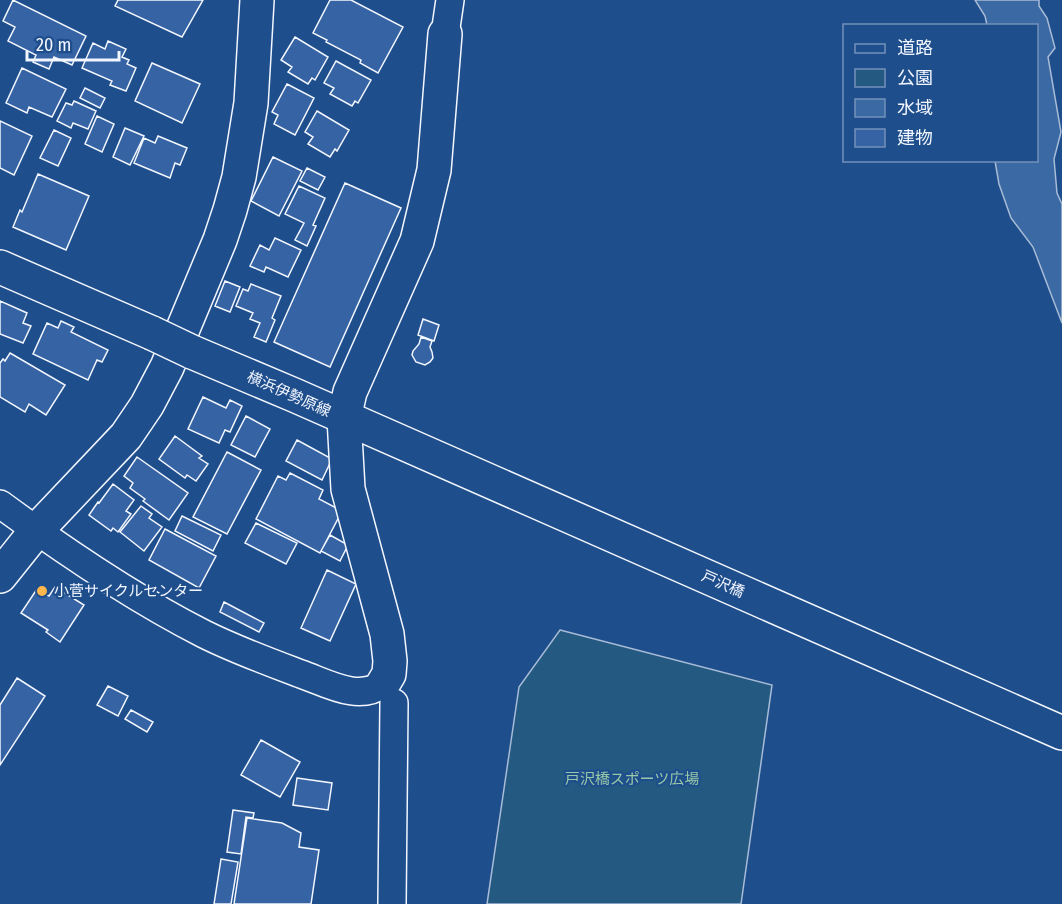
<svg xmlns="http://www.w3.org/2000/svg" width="1062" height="904" font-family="'Fira Sans Condensed','Noto Sans JP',sans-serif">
	<rect width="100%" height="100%" fill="#1f4e8c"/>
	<!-- green -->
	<path fill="#245a82" stroke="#a8bbd7" stroke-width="1.5" d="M560 630 772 685 741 904H487L519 687Z"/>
	<!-- water -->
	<path fill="#3b69a3" stroke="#a8bbd7" stroke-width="1.5" d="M975 0H1039V6L1047 18 1055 48 1048 57 1061 132 1054 159 1057 193 1062 204V323L1033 247 1011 218 999 184 995 161 1036 160V26L987 25 985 16Z"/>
	<!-- building -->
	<path fill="#3563a3" stroke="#f2f6ff" stroke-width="1.5" d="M13 0 86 36 72 65 54 57 49 69 33 62 36 55 8 41 15 27 3 21Z
		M118 0H203L182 37 115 6Z
		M330 0H351L403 27 378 73 360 63 361 60 326 42 327 40 313 33Z
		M295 37 328 57 315 80 312 78 308 84 288 72 292 67 281 60Z
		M108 41 126 49 122 57 129 60 127 64 136 68 126 91 110 85 112 81 82 68 93 43 105 49Z
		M336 61 371 80 358 103 355 101 352 106 330 94 334 88 324 83Z
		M152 63 200 84 182 123 135 101Z
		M22 68 66 89 52 117 29 107 27 113 6 103Z
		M287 84 314 98 295 135 274 124 278 115 272 112Z
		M85 88 105 98 100 108 80 98Z
		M74 101 96 111 88 129 73 123 71 128 57 121 66 103 72 105Z
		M317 111 349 130 337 151 335 149 330 157 308 144 313 137 305 132Z
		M97 116 114 124 102 152 85 144Z
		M0 121 32 136 14 175 0 168Z
		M125 128 144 136 130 165 113 157Z
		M54 130 71 138 58 166 40 158Z
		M158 136 187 148 180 165 175 163 170 178 134 163 144 138 155 143Z
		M273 157 302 171 279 216 251 201Z
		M307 168 325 177 318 190 300 181Z
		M38 174 89 196 66 250 13 227 20 210 22 212Z
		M345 183 401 208 330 367 274 342Z
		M299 186 325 198 313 225 316 226 307 246 295 240 304 223 285 214Z
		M275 238 301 250 288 277 266 267 264 272 250 266 260 245 269 250Z
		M225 281 240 287 230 312 215 306Z
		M251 284 281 296 272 318 275 320 266 342 254 337 260 323 250 319 253 313 236 306 243 289 248 291Z
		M0 301 27 313 23 323 31 326 23 343 0 334Z
		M423 319 439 325 434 341 418 335Z
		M61 321 74 327 71 332 108 350 102 362 97 360 88 380 33 354 47 323 58 328Z
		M421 337 432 341 430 347 432 352 433 358 430 362 425 365 416 362 412 355 413 351 419 344Z
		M10 353 65 385 46 415 29 404 25 412 0 397V363L3 359 5 361Z
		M203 397 226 408 230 400 242 406 230 432 225 430 219 443 188 429Z
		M246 416 270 429 255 457 231 445Z
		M175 436 202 456 199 458 208 464 196 481 187 475 185 478 159 459Z
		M297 440 332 459 322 480 286 461Z
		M227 452 261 470 227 534 193 517Z
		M137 457 188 493 169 520 143 501 145 499 130 488 133 483 124 476Z
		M290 473 323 490 319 499 342 511 320 553 256 519 278 476 286 480Z
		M113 484 134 500 126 511 131 514 118 532 113 528 111 531 89 515 98 502 99 503Z
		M141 506 152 514 149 518 162 527 144 551 120 532Z
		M182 516 221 535 213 551 175 531Z
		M256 523 297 543 286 564 245 543Z
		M165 529 216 556 199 588 149 560Z
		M330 535 348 545 340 561 321 551Z
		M327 570 356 584 330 641 301 628Z
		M55 587 84 605 60 642 46 632 48 630 21 613 37 589 49 596Z
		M224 602 264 623 259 632 220 612Z
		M17 678 45 696 0 765V705Z
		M108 686 128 696 118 716 97 705Z
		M131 710 153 722 147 732 125 719Z
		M261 740 300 762 280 797 241 775Z
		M297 778 332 783 328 810 293 805Z
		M233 810 254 813 253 818 246 817 241 854 227 852Z
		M247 818 282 823 301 833 299 847 319 850 311 904H234Z
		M221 859 238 862 231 904H214Z"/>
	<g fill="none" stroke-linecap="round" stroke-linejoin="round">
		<!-- minor casing -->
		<g stroke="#f2f6ff" stroke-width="30">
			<path id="minor" d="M445 34 450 0
				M0 504C64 551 133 598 204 634 236 650 269 662 301 674 327 683 358 702 383 684
				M392 904 394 703"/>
		</g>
		<!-- tertiary casing -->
		<g stroke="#f2f6ff" stroke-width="36">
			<path id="tertiary" d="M0 576 36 531 126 436 147 405 167 367 220 240 230 210 239 177 251 103 257 0
				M383 684 389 674 390 661 387 634 348 489 344 418 350 392 417 241 434 170 445 34"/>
		</g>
		<!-- primary casing -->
		<g stroke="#f2f6ff" stroke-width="36">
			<path id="primary" d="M0 267 152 333
				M192 352 294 395 1062 733"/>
		</g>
		<!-- minor -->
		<use href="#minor" stroke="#1f4e8c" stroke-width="27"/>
		<!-- tertiary -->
		<use href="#tertiary" stroke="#1f4e8c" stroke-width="33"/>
		<!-- primary -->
		<use href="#primary" stroke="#1f4e8c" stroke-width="33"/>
		<!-- primary-bridge casing -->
		<g stroke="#f2f6ff" stroke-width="36" stroke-linecap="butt">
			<path id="primary-bridge" d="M152 333 192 352"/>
		</g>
		<!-- primary-bridge -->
		<use href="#primary-bridge" stroke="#1f4e8c" stroke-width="33"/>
	</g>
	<!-- markers -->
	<circle fill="#ffb74d" stroke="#1f4e8c" stroke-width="2" cx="42" cy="591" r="6"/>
	<g text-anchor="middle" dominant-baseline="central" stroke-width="4.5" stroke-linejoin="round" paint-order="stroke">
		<!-- street labels -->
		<g font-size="15" fill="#f2f6ff" stroke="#1f4e8c">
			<text transform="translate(289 394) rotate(24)">横浜伊勢原線</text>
			<text transform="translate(723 584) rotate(24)">戸沢橋</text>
		</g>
		<!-- poi labels -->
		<g font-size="15" fill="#f2f6ff" stroke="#1f4e8c" text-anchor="start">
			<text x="54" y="591">小菅サイクルセンター</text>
		</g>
		<!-- park labels -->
		<g font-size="15" fill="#97c8a6" stroke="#1f4e8c">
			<text x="632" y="779">戸沢橋スポーツ広場</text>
		</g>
	</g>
	<!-- legend -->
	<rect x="843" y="24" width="195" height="138" fill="#1f4e8c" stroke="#7391ba" stroke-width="1.5"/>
	<rect x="855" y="44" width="30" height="9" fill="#1f4e8c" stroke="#7391ba" stroke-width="1.5"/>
	<text x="897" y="54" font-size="18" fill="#f2f6ff">道路</text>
	<rect x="855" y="69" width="30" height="18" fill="#245a82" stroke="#7391ba" stroke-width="1.5"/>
	<text x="897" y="84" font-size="18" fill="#f2f6ff">公園</text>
	<rect x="855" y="99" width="30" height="18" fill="#3b69a3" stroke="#7391ba" stroke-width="1.5"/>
	<text x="897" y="114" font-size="18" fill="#f2f6ff">水域</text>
	<rect x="855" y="129" width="30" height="18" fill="#3563a3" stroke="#7391ba" stroke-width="1.5"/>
	<text x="897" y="144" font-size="18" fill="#f2f6ff">建物</text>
	<!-- scale -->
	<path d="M27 51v9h92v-9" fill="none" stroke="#f2f6ff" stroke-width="3"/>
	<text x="36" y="51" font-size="18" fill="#f2f6ff" stroke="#1f4e8c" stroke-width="4.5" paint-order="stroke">20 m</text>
</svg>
